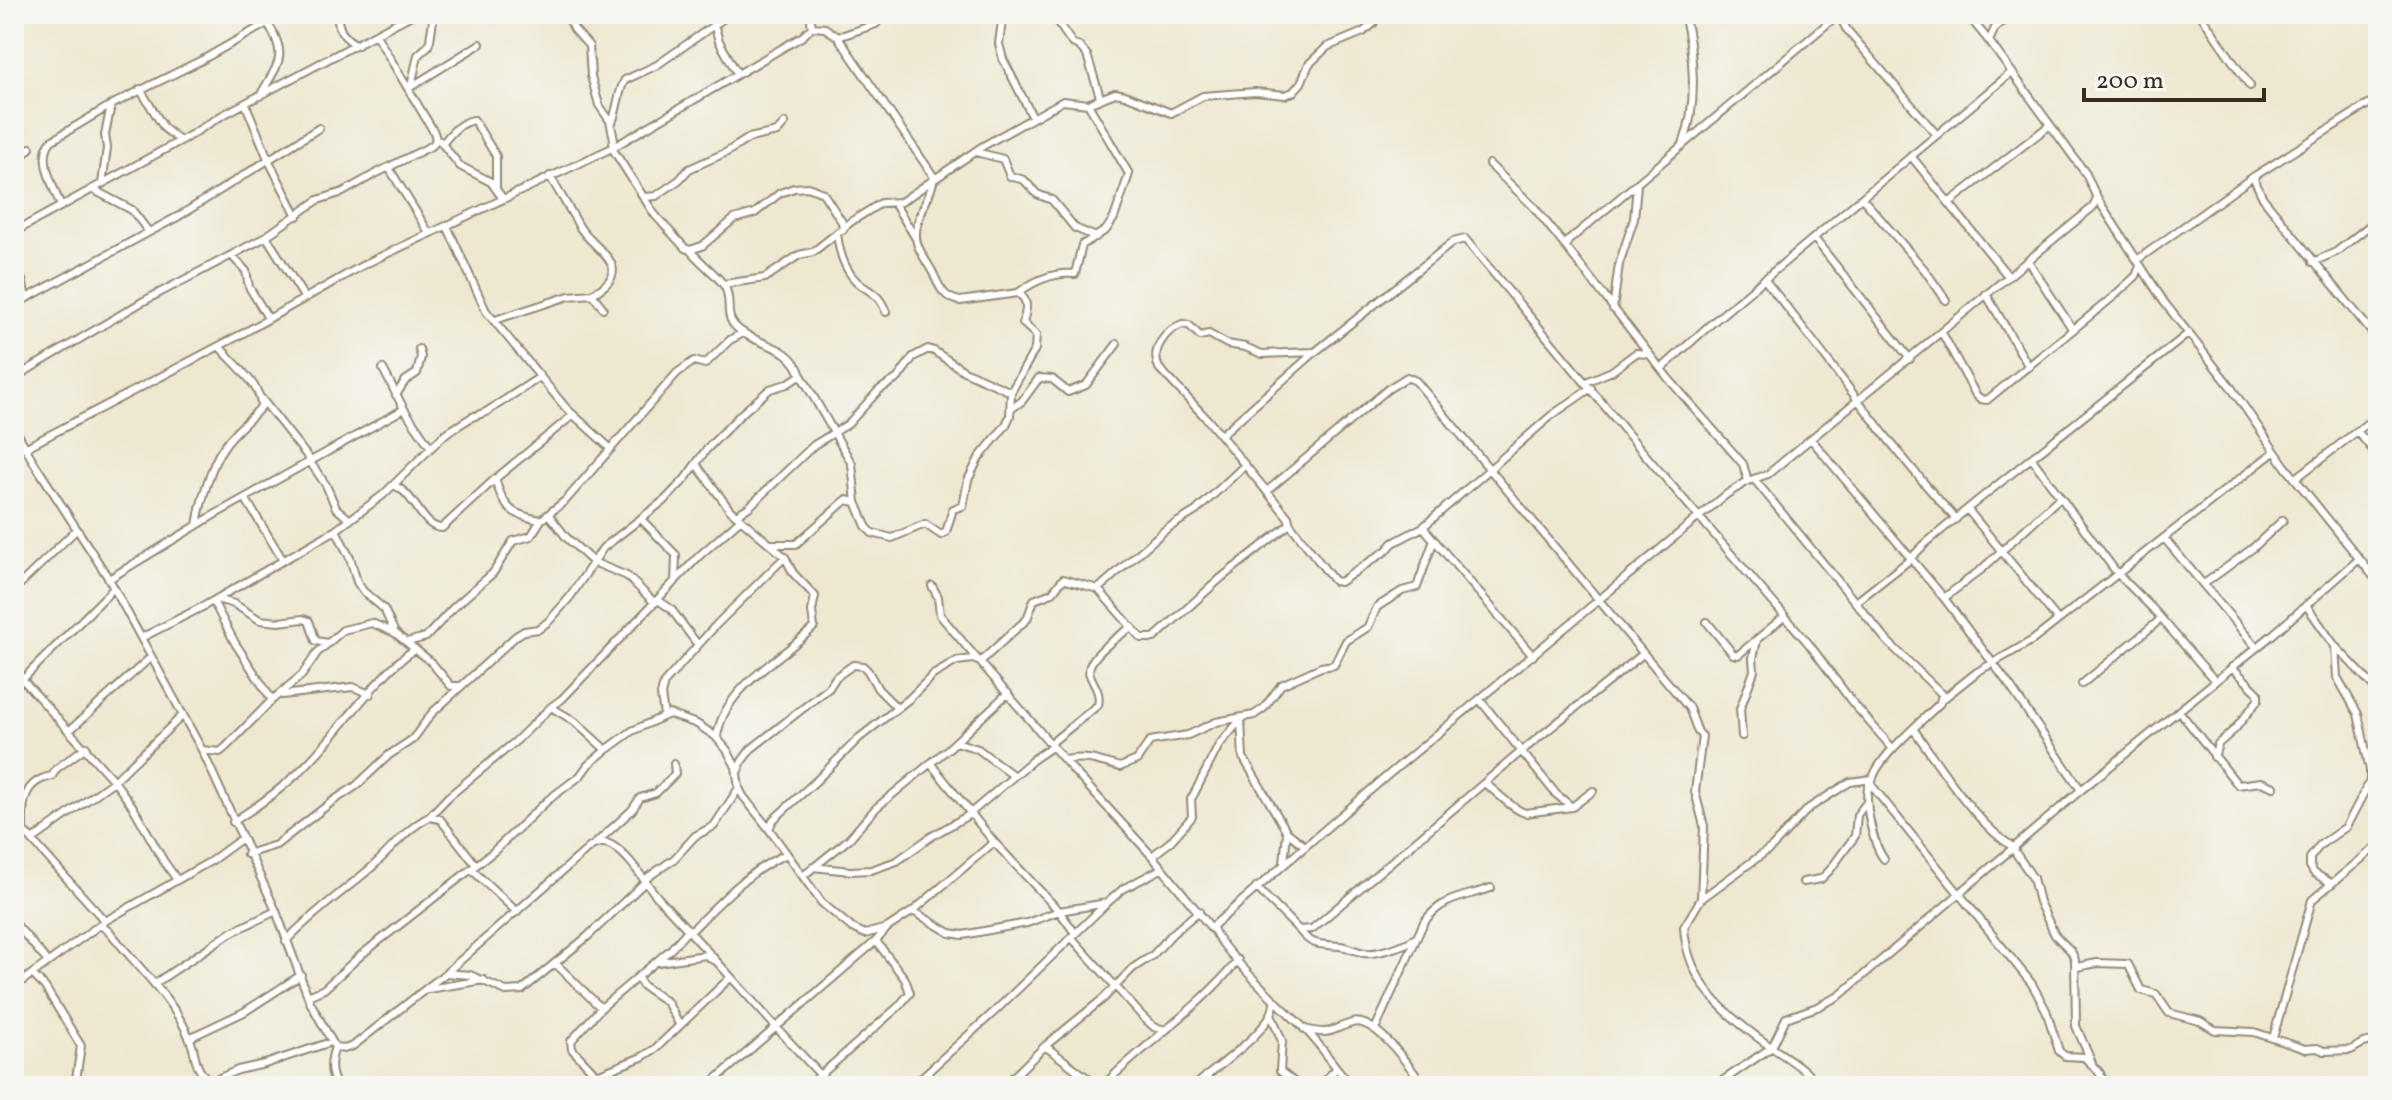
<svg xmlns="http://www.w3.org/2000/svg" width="2392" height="1100" font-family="Vollkorn,serif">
	<rect width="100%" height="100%" fill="#f6f6f2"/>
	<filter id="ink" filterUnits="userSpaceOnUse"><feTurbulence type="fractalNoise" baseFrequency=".0125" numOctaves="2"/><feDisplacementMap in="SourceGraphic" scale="16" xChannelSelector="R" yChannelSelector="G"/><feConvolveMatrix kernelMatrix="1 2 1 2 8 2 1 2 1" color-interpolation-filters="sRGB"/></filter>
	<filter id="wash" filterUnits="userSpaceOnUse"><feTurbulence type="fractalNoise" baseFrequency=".006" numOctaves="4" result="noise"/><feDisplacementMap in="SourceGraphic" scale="32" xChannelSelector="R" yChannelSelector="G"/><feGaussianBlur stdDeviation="1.8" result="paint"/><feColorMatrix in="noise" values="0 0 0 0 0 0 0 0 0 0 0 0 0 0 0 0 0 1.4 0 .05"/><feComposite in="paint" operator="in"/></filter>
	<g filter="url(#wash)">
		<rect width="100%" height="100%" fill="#eee8d0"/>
	</g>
	<g filter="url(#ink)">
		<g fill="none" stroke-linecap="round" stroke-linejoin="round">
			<!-- minor casing -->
			<g stroke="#948977" stroke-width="10">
				<path id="minor" d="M338 14C337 29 344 39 358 45
					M567 14 574 29 589 46 591 76 599 105 610 121 614 139 612 148 655 215 685 248 690 250 702 246 734 219 755 213 780 193 794 188 808 187 823 193 842 222 843 230
					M1003 14 999 44 1003 59 1033 118
					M1052 14 1072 43 1079 46 1087 55 1100 97
					M1841 14V19L1847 30 1937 135
					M1967 14 1989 41
					M2200 14 2250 86
					M714 24 719 41 737 73
					M838 37 876 24 883 14
					M411 86 418 55 428 46 430 40 434 14
					M409 88 480 44
					M140 89 164 128 180 141
					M260 96C277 64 290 58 267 22
					M246 105 269 161 297 216
					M611 125C617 113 619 87 625 80L657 65 730 14
					M440 141 460 166 491 182 503 199
					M443 143C451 133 460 122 474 120L496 156V187
					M1683 144C1698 106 1694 53 1684 14
					M976 152 1003 159 1010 176 1024 180 1037 194 1052 200 1075 228 1096 237
					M1911 156 2008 276
					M14 164 30 148
					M1489 164 1533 206 1566 247
					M389 168 429 233
					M550 176C559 193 570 209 579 226 592 249 640 268 592 294
					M2253 177 2263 198 2378 340
					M102 184 107 148 105 135 111 105
					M92 189 132 210 148 231
					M645 197 656 196 679 180 689 169 727 152 749 138 777 132 785 123
					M1862 198 1924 269 1946 300
					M2097 198 2164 302 2230 386 2285 466 2378 582
					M1950 202 2050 125
					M894 203 915 237
					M61 206C54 188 37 158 51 141L111 105 202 60 283 14
					M447 226 486 311 566 408 610 448
					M14 232 191 135 221 116 413 14
					M837 233C839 252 845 273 861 285 874 294 880 296 886 312
					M266 236 304 297
					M1814 238 1910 359
					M690 250C699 262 719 276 725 287 733 302 723 316 737 328 759 348 789 342 801 375L852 464 856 502 866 526 872 533 892 538 925 524 941 535 946 532 953 509 963 506 968 480 979 458 1006 425 1010 416 1011 392 1035 349 1036 335 1023 323C1026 310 1030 301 1018 293L960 301C942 298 939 285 932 271 927 262 920 253 917 243 911 221 932 198 934 177L838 37 825 28 812 27
					M232 256 246 271 249 287 268 318
					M2137 260 2253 177 2378 98
					M2028 261 2073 330
					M2313 262 2336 252 2378 219
					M14 267 22 280 26 298
					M1764 279C1830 359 1886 444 1956 519
					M724 284 765 278 799 255 813 252 852 221 881 203 901 202 983 146 1063 101 1088 104 1115 93 1125 95 1171 113 1203 96 1255 92 1285 95 1293 92 1301 83 1309 64 1327 47 1363 32 1373 24 1378 14
					M1018 293C1035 280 1055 272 1075 274L1082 245 1106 230 1114 218 1129 174 1088 104
					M1986 294 2029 367
					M14 305 179 216 319 128
					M1613 309 1619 264 1634 219 1637 184
					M495 320 569 296 592 294 603 308
					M1942 333 1976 395 1981 399 1987 400 2113 297 2136 276 2140 266
					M383 369 404 409 431 448
					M1661 369 1712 323 2012 72
					M14 378 142 302 262 239 318 200 343 192 375 174 433 145 436 139 434 132 376 35
					M1586 382 1612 371 1636 353 1647 354
					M396 395 405 381 417 373 421 357 419 349
					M261 398 311 461
					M1011 409 1022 401 1039 378 1052 379 1068 392 1086 385 1117 344
					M14 427 33 461 109 579 202 750 276 911 310 1002 335 1047 344 1049 353 1046 446 973 590 847C598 842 605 841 613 846 633 859 645 884 661 901 719 962 773 1026 831 1086
					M2358 432 2378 456
					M1221 435 1315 352 1453 242 1465 239 1648 458 1809 644 1852 702 1893 749
					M1811 439 1944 598 2010 686 2081 790
					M25 448 240 335 365 264 612 148 803 36 812 27 810 14
					M2032 459 2117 573 2153 609 2215 681
					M310 462 326 485 336 508 350 520
					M696 464 730 510 785 557 793 573 815 596 812 611 814 627C781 660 722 688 717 738
					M495 479C504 508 510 515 541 520L566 500 677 373 694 361 705 364 730 340 743 333
					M1754 479 1888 642 1942 694 1940 703C1924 720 1869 763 1872 786L2032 984 2046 1010 2059 1051 2065 1056 2084 1057 2100 1073 2105 1086
					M2295 479 2378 415
					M1748 481 1743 464 1668 378 1566 247 1568 241 1592 221 1839 14
					M393 485C416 493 421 528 442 528L495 479 573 415
					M1267 491 1388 389 1407 377 1416 381 1689 708 1698 732 1702 736 1695 792 1704 826 1701 899 1684 927C1687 984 1728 1017 1771 1047 1789 1059 1805 1068 1818 1086
					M245 498 283 560
					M1968 510 2058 620
					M549 515 566 537 593 562 627 576 655 603
					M736 515 749 507 814 445 848 424 879 390 898 378 913 357 928 349 934 351 964 371 1011 392
					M642 520 676 555 675 582
					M1290 524 1334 581 1340 582 1387 550 1393 543 1423 527
					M197 525C200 505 211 464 223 448 233 432 249 421 261 407 262 385 232 362 219 346
					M336 530 350 558 357 582 363 591 384 609 395 633 431 662 451 686H460
					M2164 538 2256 647
					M771 544H796L846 500 856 502
					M109 579 214 515 404 409
					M2204 584 2253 548 2283 520
					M932 586 938 597 940 615 977 659
					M1098 589 1165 530 1196 511 1245 465
					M14 590 77 529
					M1944 598 1982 569 2059 498
					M217 599 234 604 260 620 279 622 303 619 309 621 316 641 328 643
					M658 600 671 609 698 645
					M213 601 235 643 272 700
					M1856 602 1907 562 1926 543 1977 501 2189 333
					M2306 605 2335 646 2378 691
					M1707 622 1733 654 1738 655 1785 616
					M141 638 204 606 336 530 383 495 445 434 472 417 486 412 540 377
					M407 642 426 637 454 607 493 573 513 541 531 536 541 520
					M1533 656 1423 527 1552 415 1591 388
					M980 662 1027 619 1034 600 1052 593 1063 579 1098 589 1141 638H1154L1221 578 1290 524 1288 517 1207 419 1159 368C1150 350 1165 331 1182 324L1189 325 1200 336 1209 334 1227 344 1245 347 1262 354 1314 352
					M14 670 114 781 133 807 163 860 177 880
					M2082 684 2161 619
					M14 688 114 588
					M282 695 353 687 370 694
					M1943 699 1977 672 2033 640 2274 452
					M1480 700 1556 794 1572 807
					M551 707 562 699 699 556 741 519
					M2179 711 2238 785 2261 782 2274 787
					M664 715 661 695 664 683 717 624 785 557
					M1241 721 1243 757 1287 832 1305 846
					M70 730 151 657
					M1914 730C1939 765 1978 827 2015 848
					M1742 736 1740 709 1754 671 1753 658 1757 640
					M956 742 978 749 1014 776
					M1051 743 1098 705C1101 692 1094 686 1090 675 1083 659 1119 636 1130 628
					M202 750 220 752 226 747 272 700 302 675 317 653 343 630 372 623 395 633
					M2214 757 2218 744 2235 729 2258 700V693L2232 667
					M1065 760C1090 756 1097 761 1120 767L1137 760 1150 741 1188 735 1216 722 1254 715 1264 708 1281 685 1321 667 1334 665 1346 641 1368 627 1377 607 1402 591 1417 587 1434 540
					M931 764 994 842 1059 911 1075 933
					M738 771 742 761 751 749 829 688 836 677 853 665 863 666 868 671 878 689 897 708
					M1871 781C1861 795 1873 845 1884 859
					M1484 783C1498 792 1510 808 1525 813L1572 807 1593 791
					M2366 787 2378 797
					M14 814 23 830 105 921
					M429 817 448 797 516 741 551 707 574 721 606 750
					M233 822C261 804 288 785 310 761 343 727 377 675 415 649
					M23 827C22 802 24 781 52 776L56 769 86 747
					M769 829 773 820 817 780 859 738 909 699 933 675 957 661 973 659 980 662 1073 770 1152 856 1212 929
					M32 840 114 781 183 715
					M596 843 632 810 640 798 656 793 675 774 674 764
					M2013 849 2033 878 2039 902 2055 935 2071 951 2075 960 2076 1026 2092 1063
					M247 854 276 845 333 801 356 786 389 755 413 739 432 713 516 636 524 631 539 629 550 620 570 597 603 548 666 499 685 479 706 450 741 414 770 389 787 384 801 375
					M1152 856 1169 843 1192 817 1191 799 1194 794 1219 745 1243 717
					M1284 863 1287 832
					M813 867 850 871 871 870 897 861 932 836 967 816 1034 759 1053 746
					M471 869 517 912
					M803 876 849 839 876 808 949 748 1008 693
					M644 880 674 859 695 836 714 826 739 788
					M1803 882 1821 879 1830 870 1855 836 1857 815 1867 802
					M2331 883 2314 873 2310 866V858L2320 845 2346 827 2370 781V770L2358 714 2337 677 2335 646
					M1256 887 1299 930 1312 929 1523 750 1643 654
					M1701 899 1772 847 1809 808 1850 782 1872 779
					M913 911 950 933 963 935 1027 923 1059 911 1107 903
					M14 922 48 962
					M100 925 110 932C136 966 172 997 189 1037 200 1062 190 1073 222 1086
					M691 931C719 903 750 869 787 854
					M1300 931C1312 947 1322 944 1340 946 1349 947 1357 952 1365 953 1375 955 1406 945 1414 939
					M1071 937 1143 1017 1154 1027 1166 1030
					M286 941C312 913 343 892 372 867 391 850 406 829 429 817L440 819 476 865
					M658 962 706 955 713 960
					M555 963 601 1008
					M2077 967 2097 963 2128 964 2141 990 2156 994 2169 1013 2200 1021 2215 1030 2254 1032 2305 1049 2317 1048 2324 1051 2351 1050 2363 1043 2378 1040
					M446 973 470 975 506 991 522 990 587 937 646 881
					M32 974 45 987 81 1046 75 1086
					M638 978 643 986 667 1002 679 1024
					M154 984 230 933 276 911
					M14 987 105 921 211 861 241 839
					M428 989 484 980
					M308 996 324 989 361 955 493 852 548 800 580 776 588 765 606 750 632 731 669 714 697 724 715 736 727 750 736 767 739 788 743 796 769 829 822 903 852 928 865 934 887 928 913 911 994 842
					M1271 1014 1282 1041 1280 1071 1299 1086
					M1304 1029C1334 1036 1327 1030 1352 1023 1376 1016 1411 1069 1424 1086
					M1375 1029 1424 922C1444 896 1463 898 1491 888
					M189 1038 244 1012 301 975
					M2273 1038 2312 900 2378 845
					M1045 1046 1098 1086
					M335 1047C330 1061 329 1073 337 1086
					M597 1075 642 1057 655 1049 731 977
					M1206 1076 1213 1086
					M201 1086 238 1070 265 1064 331 1042
					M607 1086 572 1049 571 1041 601 1008 671 949 689 929
					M708 1086 876 941 887 928
					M808 1086 898 1007 910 993 905 979 876 941
					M912 1086 994 1012 1107 903 1123 889 1161 869
					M1004 1086 1045 1046 1104 998 1133 968 1153 955 1172 934 1199 911
					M1103 1086C1146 1042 1199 1009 1238 960
					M1195 1086C1215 1067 1275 1029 1274 1002
					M1319 1086 1336 1069
					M1352 1086C1335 1068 1321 1045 1304 1028 1287 1012 1214 944 1213 926L1388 775 1689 525 1727 494 1748 481 1768 474 2093 207 2097 198 2086 174 1989 41 1995 28 2013 14
					M1715 1086 1772 1047 1786 1018 1817 1007 1839 996 2081 790 2271 636 2358 560"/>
			</g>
			<!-- minor -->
			<use href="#minor" stroke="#fff" stroke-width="6"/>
		</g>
	</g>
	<!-- margin -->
	<rect width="2392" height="1100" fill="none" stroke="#f6f6f2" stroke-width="48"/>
	<!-- scale -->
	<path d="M2084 88v12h180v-12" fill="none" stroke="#3b2a1e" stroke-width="4"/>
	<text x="2096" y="88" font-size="24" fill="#3b2a1e" stroke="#f6f6f2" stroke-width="6" paint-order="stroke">200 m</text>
</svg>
